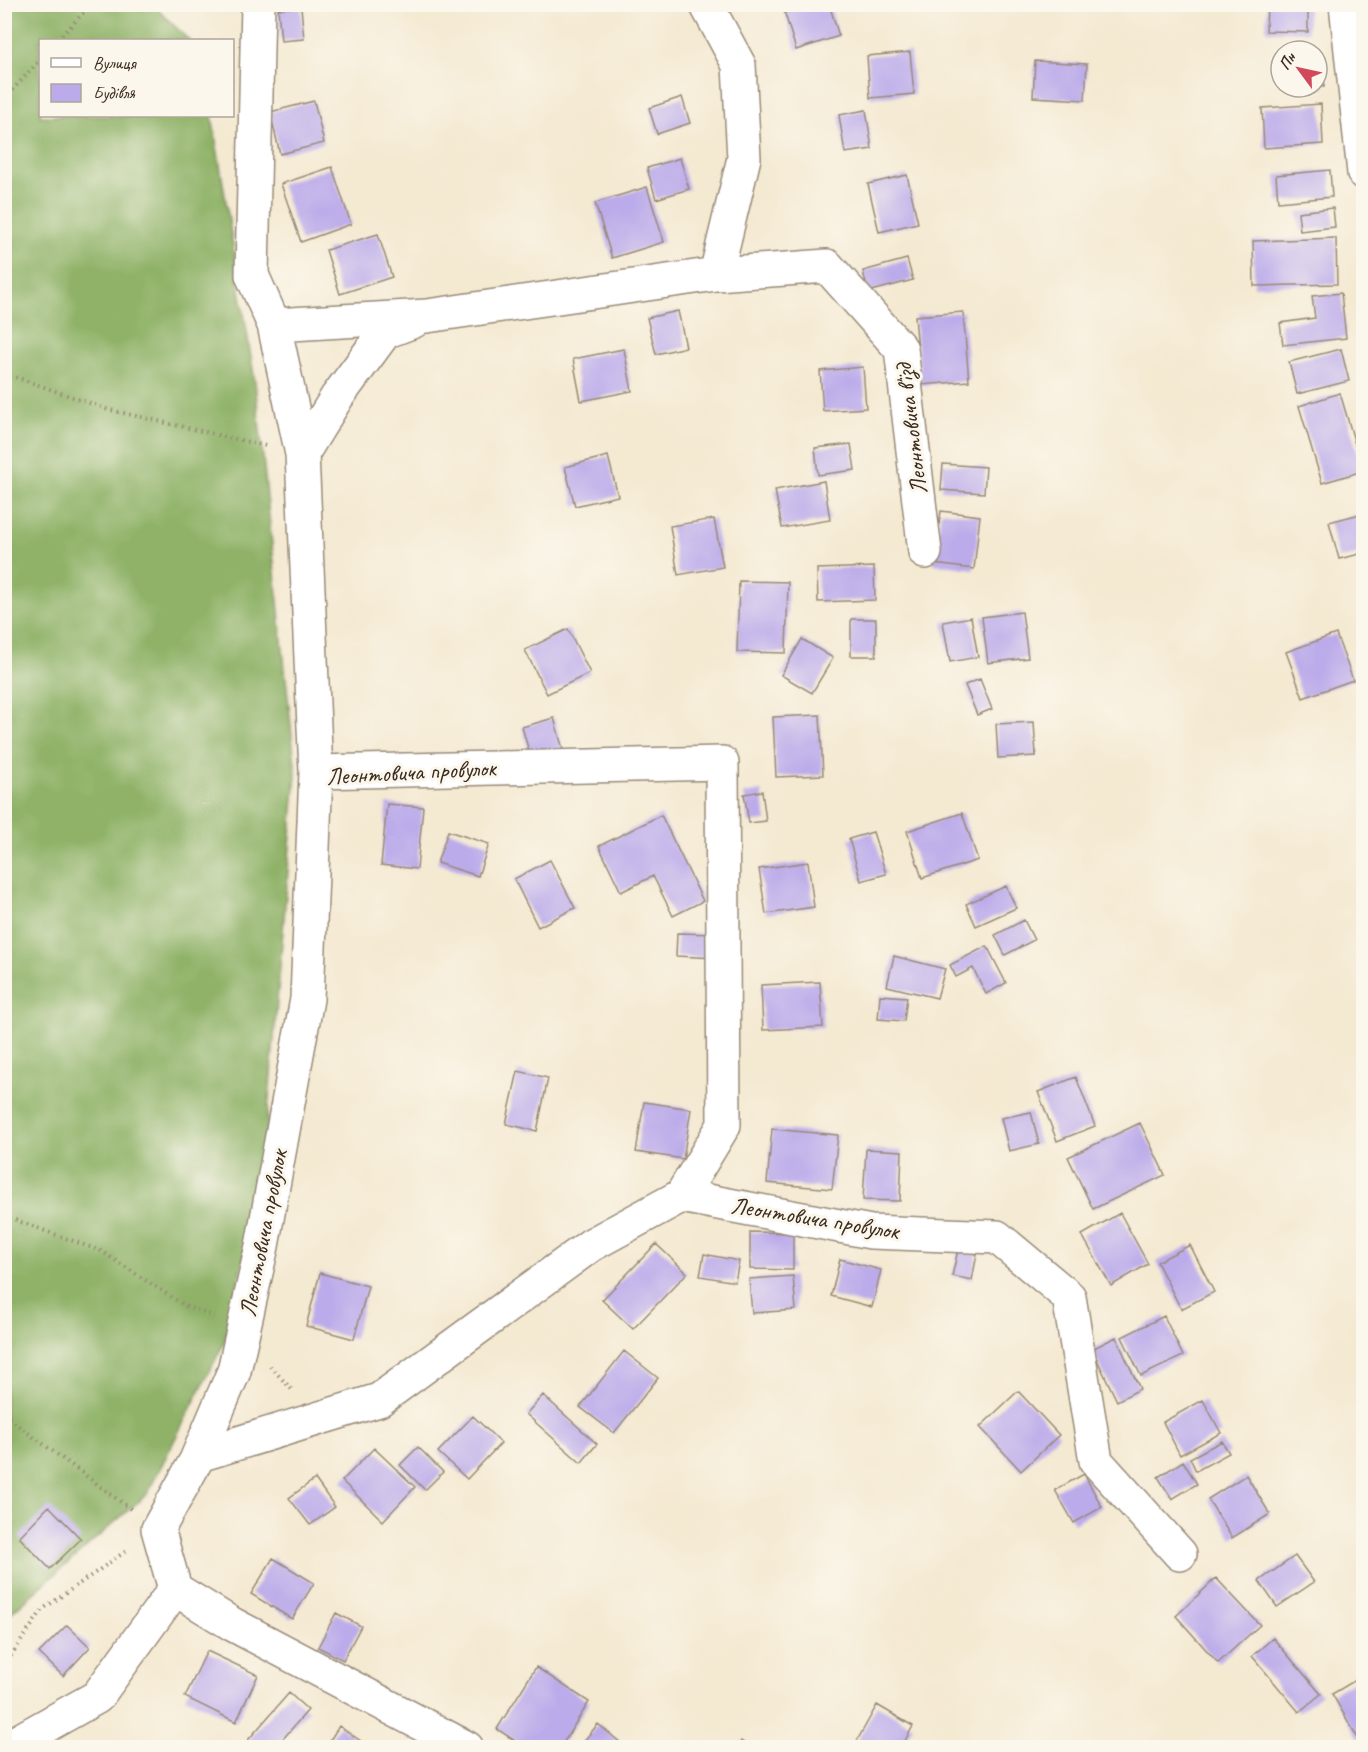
<svg xmlns="http://www.w3.org/2000/svg" width="1368" height="1752" font-family="Caveat,sans-serif">
	<rect width="100%" height="100%" fill="#fbf7ec"/>
	<filter id="ink" filterUnits="userSpaceOnUse"><feTurbulence type="fractalNoise" baseFrequency=".0167" numOctaves="2"/><feDisplacementMap in="SourceGraphic" scale="12" xChannelSelector="R" yChannelSelector="G"/><feConvolveMatrix kernelMatrix="1 2 1 2 8 2 1 2 1" color-interpolation-filters="sRGB"/></filter>
	<filter id="wash" filterUnits="userSpaceOnUse"><feTurbulence type="fractalNoise" baseFrequency=".008" numOctaves="4" result="noise"/><feDisplacementMap in="SourceGraphic" scale="24" xChannelSelector="R" yChannelSelector="G"/><feGaussianBlur stdDeviation="1.35" result="paint"/><feColorMatrix in="noise" values="0 0 0 0 0 0 0 0 0 0 0 0 0 0 0 0 0 1.4 0 .05"/><feComposite in="paint" operator="in"/></filter>
	<g filter="url(#wash)">
		<rect width="100%" height="100%" fill="#f4e9d1"/>
		<!-- forest -->
		<path fill="#8fb267" stroke="#656e42" stroke-width="1.5" d="M5 5H153L189 40H40V116H212L255 382 296 774 263 1170 225 1341 147 1494 5 1618Z"/>
		<g id="blocks">
			<!-- building -->
			<path fill="#bcabea" d="M782 4H829L839 36 796 50Z
				M1267 4H1308V32L1266 31Z
				M301 7 304 39 281 41 278 9Z
				M910 52 914 94 870 98 867 56Z
				M1317 56H1322L1324 87H1317Z
				M1035 61 1087 64 1085 100 1033 97Z
				M682 97 690 123 657 134 649 108Z
				M314 101 324 143 280 154 270 112Z
				M1321 104 1323 144 1264 148 1262 108Z
				M866 110 872 149 845 153 839 115Z
				M680 158 689 189 656 199 647 168Z
				M332 167 351 224 301 242 281 184Z
				M1330 170 1332 197 1278 202 1276 175Z
				M907 175 918 223 879 232 868 184Z
				M647 187 664 242 612 258 595 203Z
				M1333 208 1335 227 1300 231 1298 212Z
				M378 234 392 277 340 294 326 250Z
				M1336 238 1337 284 1254 286 1253 241Z
				M907 259 913 280 868 292 863 271Z
				M1341 293 1346 338 1283 345 1280 323 1315 318 1312 296Z
				M678 311 686 347 656 354 647 318Z
				M963 312 969 381 921 385 915 316Z
				M624 349 632 391 581 401 573 359Z
				M1341 349 1349 381 1297 394 1289 362Z
				M863 367 866 408 823 411 820 371Z
				M1340 393 1363 471 1322 483 1299 406Z
				M851 444 855 470 818 475 815 448Z
				M608 456 618 496 575 506 565 467Z
				M943 464 986 467 984 493 941 490Z
				M824 481 830 520 782 528 775 490Z
				M941 511 980 516 974 569 934 564Z
				M1364 513V553L1339 559 1329 522Z
				M714 519 723 567 678 575 670 526Z
				M874 567 875 600 818 602 817 569Z
				M739 581 788 582 786 653 737 652Z
				M1022 612 1028 658 988 663 982 617Z
				M971 617 978 657 950 662 943 622Z
				M851 619H876V656H851Z
				M568 629 590 673 547 694 525 650Z
				M1336 634 1353 680 1303 698 1286 652Z
				M802 639 833 658 812 693 781 675Z
				M980 679 992 709 977 715 965 685Z
				M820 715 823 775 776 777 773 717Z
				M554 718 564 753 532 762 522 727Z
				M1034 722 1036 756 998 758 996 724Z
				M762 791 766 821 749 823 744 794Z
				M387 804 423 807 417 869 381 865Z
				M962 813 978 860 922 878 907 831Z
				M661 815 703 901 673 916 653 876 621 892 599 846Z
				M448 831 489 844 478 876 437 863Z
				M873 832 886 874 861 881 849 839Z
				M550 860 575 908 538 927 514 879Z
				M808 862 814 907 766 914 759 869Z
				M1006 886 1016 908 976 926 966 904Z
				M1024 920 1034 940 1005 955 995 935Z
				M677 933 717 934 716 958 676 956Z
				M987 946 1006 983 986 994 973 968 956 977 950 965Z
				M894 956 945 969 937 998 887 986Z
				M820 982 823 1027 763 1030 761 985Z
				M880 995 907 997 904 1021 878 1019Z
				M518 1071 548 1078 537 1131 506 1124Z
				M1076 1077 1095 1126 1057 1141 1038 1092Z
				M644 1102 691 1109 683 1159 636 1152Z
				M1031 1112 1039 1144 1009 1151 1001 1118Z
				M1140 1123 1165 1175 1093 1209 1068 1157Z
				M772 1129 838 1135 832 1189 767 1183Z
				M866 1149 902 1151 900 1201 863 1200Z
				M1120 1213 1148 1264 1111 1286 1082 1235Z
				M750 1232 793 1233V1270L750 1269Z
				M656 1244 687 1273 633 1329 602 1300Z
				M1190 1245 1214 1292 1181 1309 1157 1262Z
				M958 1250 977 1254 972 1280 952 1276Z
				M704 1254 739 1261 735 1282 700 1276Z
				M840 1259 881 1270 872 1307 831 1296Z
				M320 1273 368 1286 354 1339 306 1326Z
				M793 1276 796 1310 752 1313 749 1279Z
				M1164 1316 1183 1356 1141 1376 1122 1337Z
				M1116 1337 1140 1389 1117 1401 1092 1349Z
				M624 1351 658 1378 614 1433 580 1407Z
				M1018 1391 1059 1435 1021 1471 980 1427Z
				M543 1395 597 1444 581 1463 526 1414Z
				M1203 1400 1221 1433 1180 1455 1163 1422Z
				M473 1416 501 1443 467 1479 438 1452Z
				M1222 1441 1229 1453 1196 1471 1190 1458Z
				M418 1447 443 1472 425 1490 400 1465Z
				M374 1448 415 1487 383 1521 342 1481Z
				M1183 1461 1197 1484 1172 1499 1158 1477Z
				M1084 1474 1102 1507 1074 1523 1055 1490Z
				M1246 1475 1270 1514 1232 1538 1208 1499Z
				M315 1479 335 1507 310 1525 289 1498Z
				M49 1506 81 1539 50 1569 19 1537Z
				M1295 1556 1314 1582 1277 1607 1259 1581Z
				M273 1558 314 1583 292 1619 251 1594Z
				M1216 1578 1260 1625 1218 1663 1176 1616Z
				M336 1613 361 1626 343 1660 318 1647Z
				M67 1625 90 1647 63 1676 39 1653Z
				M1273 1638 1321 1694 1299 1712 1252 1656Z
				M207 1651 258 1675 236 1722 185 1697Z
				M536 1667 589 1702 560 1748H526L497 1729Z
				M1364 1675V1738L1359 1740 1332 1694Z
				M289 1693 308 1710 275 1748H257L248 1740Z
				M877 1705 913 1726 901 1748H853Z
				M598 1724 627 1748H578Z
				M339 1726 371 1748H325Z
				M741 1741 751 1748H737Z"/>
		</g>
	</g>
	<g filter="url(#ink)">
		<use href="#blocks" fill-opacity="0" stroke="#988a78" stroke-width="1.5"/>
		<g fill="none" stroke-linecap="round" stroke-linejoin="round">
			<!-- minor casing -->
			<g stroke="#988a78" stroke-width="36">
				<path id="minor" d="M706 4 739 65 744 158 716 274
					M1346 4 1364 173
					M274 325 427 316 716 274 827 266 901 349 925 552
					M302 454 337 397 385 332 414 321
					M316 772 722 763 724 1125 681 1196 591 1245 379 1400 199 1455 158 1529 175 1589 232 1624 467 1748
					M681 1196 871 1232 997 1237 1069 1297 1096 1461 1180 1554
					M197 1458 234 1371 262 1246 307 999 316 772 302 454 274 325 252 275 258 4
					M8 1747 97 1697 175 1589"/>
			</g>
			<!-- path -->
			<path stroke="#988a78" stroke-width="4" stroke-dasharray="1.5 4.5" stroke-linecap="butt" d="M58 40 82 14 102 4
				M4 99 40 60
				M4 373 106 409 266 446
				M4 1216 101 1251 187 1307 214 1316
				M270 1366 293 1391
				M4 1415 132 1510
				M4 1666 43 1609 129 1549"/>
			<!-- minor -->
			<use href="#minor" stroke="#fff" stroke-width="33"/>
		</g>
	</g>
	<g text-anchor="middle" dominant-baseline="central" stroke-width="6" stroke-linejoin="round" paint-order="stroke">
		<!-- street labels -->
		<g font-size="24" fill="#3b2a1e" stroke="#fbf7ec">
			<text transform="translate(911 429) rotate(-97)">Леонтовича в'їзд</text>
			<text transform="translate(411 772) rotate(-3)">Леонтовича провулок</text>
			<text transform="translate(815 1218) rotate(9)">Леонтовича провулок</text>
			<text transform="translate(263 1233) rotate(-79)">Леонтовича провулок</text>
		</g>
	</g>
	<!-- margin -->
	<rect width="1368" height="1752" fill="none" stroke="#fbf7ec" stroke-width="24"/>
	<!-- legend -->
	<rect x="39" y="39" width="195" height="78" fill="#fbf7ec" stroke="#aea59a" stroke-width="1.5"/>
	<rect x="51" y="58" width="30" height="9" fill="#ffffff" stroke="#aea59a" stroke-width="1.5"/>
	<text x="93" y="69" font-size="18" fill="#3b2a1e">Вулиця</text>
	<rect x="51" y="84" width="30" height="18" fill="#bcabea" stroke="#aea59a" stroke-width="1.5"/>
	<text x="93" y="99" font-size="18" fill="#3b2a1e">Будівля</text>
	<!-- north arrow -->
	<g transform="translate(1299 69) rotate(303)"><circle r="28" fill="#fbf7ec" stroke="#aea59a" stroke-width="1.5"/>
	<path d="M0-4.5L10 22L0 15L-10 22Z" fill="#d1495b"/>
	<text y="-9" font-size="16" font-weight="bold" text-anchor="middle" fill="#3b2a1e">Пн</text>
	</g>
</svg>
